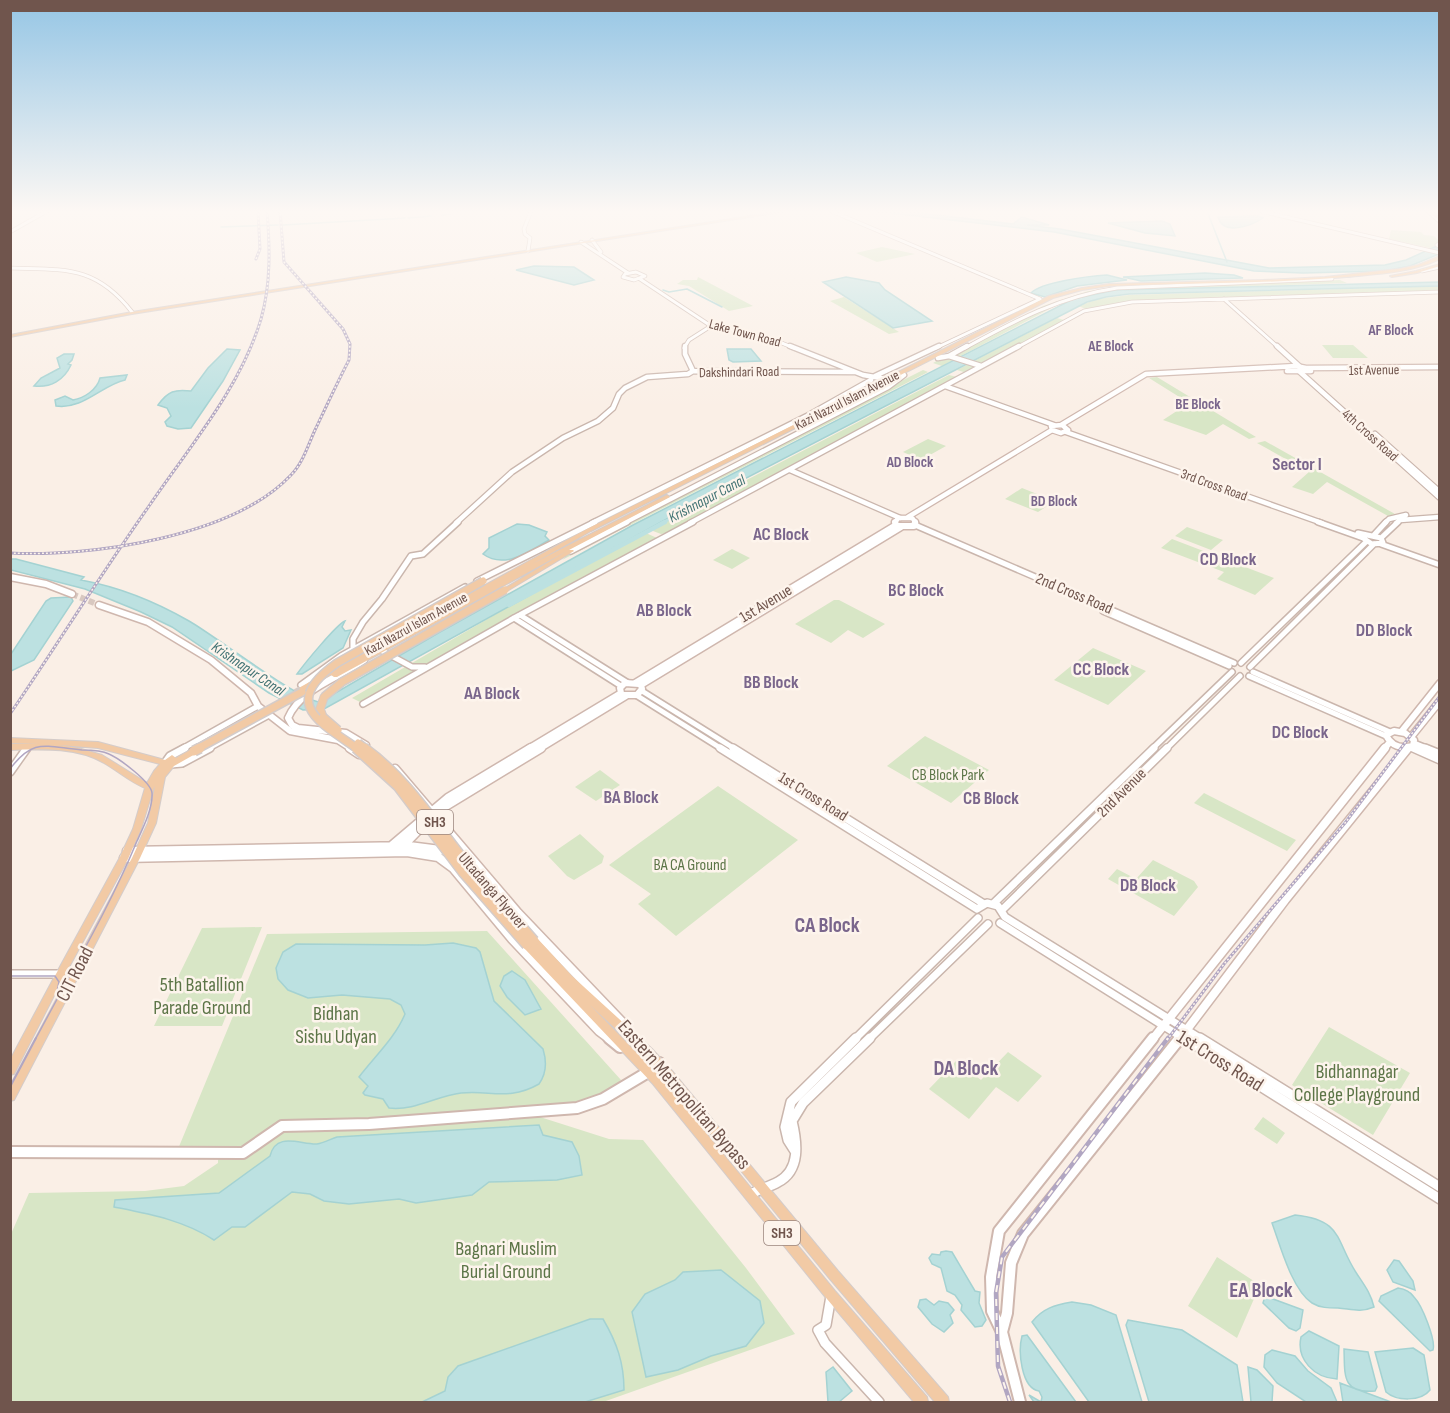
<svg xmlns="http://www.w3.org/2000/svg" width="1450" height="1413" font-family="'Sofia Sans Condensed',sans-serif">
	<rect width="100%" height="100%" fill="#faefe6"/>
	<!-- green -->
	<path fill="#d8e6c6" d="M1391 230 1421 232 1424 235 1434 236 1439 241V246L1430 248 1389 239Z
		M882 247 915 254 877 262 856 253Z
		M698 277 753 306 729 311 689 286 677 284 683 280H697Z
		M1340 280 1347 283 1106 291 1059 304 942 366 933 363 1043 306 1088 291Z
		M1439 286V291L1129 301 1086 309 1078 306 1098 299 1129 295Z
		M844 297 899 332 889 334 830 301Z
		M1057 318 1064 320 967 373 957 370Z
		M1322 345H1353L1368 358H1333Z
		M923 370 928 372 562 560 582 542Z
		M949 375 957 377 666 533 661 534 653 531 654 528Z
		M1157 377 1256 437 1249 439 1223 424 1206 435 1163 420 1189 403 1149 378Z
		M928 439 946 446 921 460 903 452Z
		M1265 441 1395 514 1388 516 1327 482 1313 494 1292 487 1309 472 1257 443Z
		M1022 488 1052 500V503L1038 512 1005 499Z
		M1187 527 1223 540 1211 550 1175 536Z
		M646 533 657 538 366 700 360 702 352 698 508 607Z
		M1172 539 1274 578 1255 595 1217 579 1224 572 1161 548Z
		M732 549 750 558 732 569 713 560Z
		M834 600H839L885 624 863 638 848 630 831 643 795 624Z
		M1093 648 1146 671 1108 705 1054 680Z
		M925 736 989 770 951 803 887 766Z
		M600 770 620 785 596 801 575 787Z
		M718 786 798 840 676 936 638 904 651 894 609 865Z
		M1204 793 1296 840 1287 851 1194 803Z
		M580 834 604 856 602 863 574 880 567 876 548 856Z
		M1153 860 1194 881 1198 887 1174 916 1108 879 1117 869 1136 879Z
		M262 927 222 1026H154L202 928Z
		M487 931 621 1080 616 1086 581 1106 291 1122 268 1136 290 1130 540 1117 609 1139 643 1140 746 1268 795 1334 603 1402H11V1234L29 1193 145 1191 184 1186 218 1163V1152L178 1149 267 934Z
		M1329 1027 1410 1073 1373 1135 1292 1085Z
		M1008 1052 1042 1076 1018 1102 996 1087 969 1119 929 1089 956 1061 981 1080Z
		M1263 1117 1285 1133 1277 1144 1254 1129Z
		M1217 1257 1260 1285 1237 1338 1188 1306Z"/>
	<!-- water -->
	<path fill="#bce1e1" stroke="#a4d2d2" stroke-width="1.5" d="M874 211H903L1013 224 1022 217 1049 225H1027L1060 229 1269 268 1385 265 1406 260 1439 245V254L1410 266 1385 271 1303 273 1254 271 1054 232Z
		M1258 216 1263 218C1251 226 1223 236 1218 217Z
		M1162 221 1170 224 1175 236 1145 233 1108 223Z
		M534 266 574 267 594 280 574 285 516 270Z
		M1205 273 1234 275 1243 278 1141 281 1123 277Z
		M1107 275 1127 280 1077 286 1045 297 1031 293C1041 282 1090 276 1107 275Z
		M846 277 879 283 885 290 932 321 893 328 823 282Z
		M1439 282V286L1129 294 1106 297 1087 302 665 520 324 709 303 710 269 693 172 627 141 612 85 589 11 570 10 559H16L84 577 81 580C119 587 156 602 189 621 214 635 301 702 320 702L440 632 633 525 1073 299 1116 290Z
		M227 349 240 350 223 381 191 428 178 429 167 426 165 422 171 416 167 408 158 405C168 391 175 389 191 391L208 368Z
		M727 349H751L761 361 733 362 729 360Z
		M64 354H74L72 360 68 364 71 365C64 380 51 388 34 386L41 378 60 368 57 358Z
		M127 375 125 380C102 385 83 410 56 406L55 400 65 396 73 400C84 398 97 390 100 378Z
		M517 524 529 525 547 532 545 536 549 540C529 551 505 570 483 554L489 548V538Z
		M71 597 73 601 34 660 11 671V654L46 601 51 598Z
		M345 621 342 627 345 631 351 630 343 648 302 674H297C304 664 337 624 345 621Z
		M453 943 476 948 480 952 494 1001 543 1049C547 1062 547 1073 539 1084 509 1101 491 1090 461 1093 436 1096 415 1111 389 1108L383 1099 365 1095 363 1093 368 1086 359 1077C375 1056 395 1038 405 1014L401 1005 390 999 342 995 308 998 288 990 278 979 276 968 283 952 296 944 425 945Z
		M512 971 525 980 541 1009 525 1015 507 997 500 986 504 976Z
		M539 1125 543 1135 572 1142 579 1156 582 1175 557 1180 489 1182 472 1195 416 1203 399 1199 349 1204 324 1201 310 1194 292 1192 245 1227H232L214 1240C183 1220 149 1214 114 1207L115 1200 219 1193 270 1156C276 1131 301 1145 317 1144 323 1143 331 1139 337 1137Z
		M1295 1215C1344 1220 1335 1241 1357 1274 1365 1286 1371 1294 1374 1307 1360 1313 1351 1309 1338 1308 1329 1308 1320 1308 1312 1303 1292 1290 1280 1245 1272 1223Z
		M946 1251 952 1252 975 1291 980 1292 979 1303 986 1320 982 1326 975 1327 961 1310 962 1305 955 1295 947 1291 941 1268 932 1264 929 1258 932 1254 940 1255 941 1252Z
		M1394 1260 1399 1261 1413 1281 1415 1290 1393 1282 1387 1270Z
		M721 1270 760 1301 764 1323 746 1346 711 1356 678 1370 646 1377 632 1312 645 1294 675 1280 683 1272Z
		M1398 1288C1405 1289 1410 1291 1414 1297 1422 1305 1436 1340 1433 1350L1430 1351 1379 1301 1381 1296Z
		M1265 1296 1303 1310 1300 1328 1296 1331 1289 1328 1263 1303Z
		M926 1299 934 1305 939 1301 948 1303 954 1310 950 1315 953 1323 944 1332 932 1324 918 1307 920 1300Z
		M1072 1302 1091 1305 1116 1315 1142 1402H1089L1032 1322C1043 1308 1055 1305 1072 1302Z
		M590 1319H603C617 1343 624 1363 624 1390L585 1402H422L445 1391 448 1377 458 1366Z
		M1128 1320 1182 1330 1237 1365 1243 1402H1149L1126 1325Z
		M1309 1331 1339 1346 1337 1379C1314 1378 1296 1359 1301 1337Z
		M1027 1335 1076 1402H1034L1029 1395 1041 1402 1042 1397 1039 1391C1021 1388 1018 1351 1022 1336Z
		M1413 1348 1424 1355 1430 1390C1421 1402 1396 1401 1386 1392L1375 1352Z
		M1344 1349 1368 1352 1377 1387 1375 1391C1341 1394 1345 1374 1344 1349Z
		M1272 1350 1295 1356 1308 1371 1331 1388 1337 1402H1306L1277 1383 1264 1367 1265 1355Z
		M833 1367 852 1391 839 1402H828L826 1372Z
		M1248 1367 1257 1370 1273 1386 1272 1402H1251Z
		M1340 1383 1391 1402H1343Z"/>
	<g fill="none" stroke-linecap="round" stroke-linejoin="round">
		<!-- stream -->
		<path stroke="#a4d2d2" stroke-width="1.5" d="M1207 211 1227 262
			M442 215 450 214
			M408 218 431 216
			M283 225 405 218
			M221 227 278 225
			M663 290 669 292 687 289 722 307"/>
		<!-- canal-far1 -->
		<path stroke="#bce1e1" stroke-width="3" d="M662 523 708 499"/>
		<!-- canal -->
		<path stroke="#bce1e1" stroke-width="4.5" d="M509 605 665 522"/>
		<!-- secondary-tunnel -->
		<path stroke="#d8c8c0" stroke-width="6" stroke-dasharray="6 3" stroke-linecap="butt" d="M72 594 99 605"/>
		<!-- tertiary-far4 casing -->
		<g stroke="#cab6ad" stroke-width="4.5">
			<path id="tertiary-far4" d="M831 211 1040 299
				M1260 211 1440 253
				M1428 211 1440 222
				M10 232 47 211
				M592 240 601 252
				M581 242 628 273
				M1440 243 1437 245 1440 247
				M528 251 530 238 525 234 524 229 531 211
				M10 268C65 270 95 265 132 312
				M1422 271 1440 267
				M636 272 645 276 634 280 623 277 625 274Z
				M640 279 711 326 767 337 794 348
				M1224 299 1279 348
				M684 348 689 340 711 326
				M936 348 1040 299
				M965 348C1014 321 1061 296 1117 288L1332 279
				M1016 348 1084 311 1132 302 1440 292"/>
		</g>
		<!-- tertiary-far3 casing -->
		<g stroke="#cab6ad" stroke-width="7">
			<path id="tertiary-far3" d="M685 346V354L693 371
				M790 346 863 375 892 380
				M1277 346 1299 366
				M949 356 981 366
				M938 358 949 356 967 346
				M1300 372 1440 498
				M875 376 939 346
				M945 386 1054 425
				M1066 432 1322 523
				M1375 434 1440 492
				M790 470 900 518
				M456 523 512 472 563 438 598 421 613 408 619 394 625 388 647 377 688 374 693 371 855 372
				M592 523 807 416 871 380
				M624 523 888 387 904 375
				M690 523 1019 346
				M1385 523 1389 519 1406 515
				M1396 523 1400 520 1440 517"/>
		</g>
		<!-- tertiary-far2 casing -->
		<g stroke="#cab6ad" stroke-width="8">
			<path id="tertiary-far2" d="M1318 522 1363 538 1372 544 1383 543 1381 538 1398 522
				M915 525 1234 663
				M1358 533 1381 538
				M1374 535 1386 522
				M1381 544 1440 565
				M571 551 627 522
				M477 581 595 522
				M1103 611 1229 666
				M520 615 628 683
				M514 618 621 686
				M377 648 412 667H425
				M353 649V639L363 622 382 599 411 556 423 554 458 522
				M1241 663 1366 542
				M1250 667 1374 544
				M1253 672 1390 732
				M1249 676 1386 736
				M304 687 301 685 341 656 465 587
				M642 691 735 749
				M636 695 722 749
				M363 704 514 618 693 522
				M1414 743 1429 749
				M1411 747 1416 749
				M25 749 27 747
				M182 749 258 706
				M207 749 269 715
				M1152 749 1232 672
				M1166 749 1240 676"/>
		</g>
		<!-- tertiary-far1 casing -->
		<g stroke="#cab6ad" stroke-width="10">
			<path id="tertiary-far1" d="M720 748 977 909
				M733 748 984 904
				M1413 748 1440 760
				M1425 748 1440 754
				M165 763 170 756 185 748
				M171 764 182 763 210 748
				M10 772 27 748
				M993 904 1154 748
				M977 909 987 903 998 906 1005 917 1203 1040
				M1002 910 1167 748
				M1000 923 1186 1040
				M10 974H60
				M854 1040 978 918
				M868 1040 988 924"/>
		</g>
		<!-- tertiary casing -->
		<g stroke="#cab6ad" stroke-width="12">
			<path id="tertiary" d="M1184 1038 1440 1199
				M1200 1038 1440 1187
				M795 1151 788 1140 785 1127 791 1102 856 1038
				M751 1194C760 1189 769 1187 778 1182 801 1170 797 1142 792 1121L803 1103 870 1038
				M831 1296 826 1325 818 1330 825 1343 879 1402"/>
		</g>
		<!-- secondary-far3 casing -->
		<g stroke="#cfb7ae" stroke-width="7">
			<path id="secondary-far3" d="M1287 371H1311
				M1061 425 1146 374 1296 366 1306 368 1440 367
				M1062 425 1068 430 1061 433 1052 430 1051 426Z
				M908 517 1052 430
				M913 519 916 523
				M895 523 898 518H911"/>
		</g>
		<!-- secondary-far2 casing -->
		<g stroke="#cfb7ae" stroke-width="9">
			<path id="secondary-far2" d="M895 522 896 525
				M899 526H914L915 522
				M10 577 46 584 72 594
				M99 605 148 622 211 660 251 693 258 706 290 731 338 740 352 749
				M364 660C339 678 301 688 288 718L292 725 298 728 346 733 366 745
				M635 683 896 525
				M641 685 901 527
				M621 693 620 688 625 683 639 684
				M623 695H637L642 689 641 685
				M1394 731 1405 733 1414 740 1413 746C1401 749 1391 746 1386 735Z
				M1401 732 1440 683
				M1411 737 1440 701
				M528 749 621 693
				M539 749 626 696
				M1384 749 1390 742"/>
		</g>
		<!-- secondary-far1 casing -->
		<g stroke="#cfb7ae" stroke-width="11">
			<path id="secondary-far1" d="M350 748 359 754
				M395 769 518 913 624 1024
				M439 810 541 748
				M389 848 448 798 531 748
				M401 848 428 820
				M127 851 409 846 448 851
				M124 858 407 852 438 857 453 868 512 939 599 1031 611 1040
				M1152 1040 1385 748
				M1179 1040 1285 900 1408 748"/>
		</g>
		<!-- secondary casing -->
		<g stroke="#cfb7ae" stroke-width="14">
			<path id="secondary" d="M609 1038 620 1047
				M10 1152 243 1153 282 1126 369 1124 577 1108 603 1099 660 1065 659 1063
				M1002 1332 1007 1313 1011 1263 1023 1234 1180 1038
				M1020 1402 1002 1332 992 1311 991 1277 999 1231 1153 1038"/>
		</g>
		<!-- primary casing -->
		<g stroke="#d4ccca" stroke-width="2">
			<path id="primary" d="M782 211H788L132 314 10 337V335L132 312Z
				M1428 211H1432L1440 218V221Z
				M1437 211H1440V212H1438Z
				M1440 256V259C1410 273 1378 274 1346 277 1267 284 1188 283 1109 286L1082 290 1053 298 591 531 532 564 665 496 667 495 670 497 569 550H573L574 551 507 591H503L502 590 567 551 337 677H334L331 675 302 692H299L295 690 587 529 1049 296 1082 288 1109 284 1263 280 1325 277 1399 269 1418 265Z
				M1440 264V266L1417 273 1392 277 1390 276 1416 271Z
				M321 695H327L328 697 324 709 327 717 323 719 319 717 316 709Z
				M10 738 98 742 165 760 172 755 176 758 194 748 198 751 197 753 174 766 165 777 156 823 140 858 14 1100 10 1101V1086L132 858 148 823 155 786 153 790 141 829 128 859 62 980 14 1074 10 1075V1060L56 974 119 859 133 829 145 788C130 782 118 771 104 763 77 747 41 749 10 750V744H39L10 743ZM59 745 98 748 160 764 154 771 147 783 102 755 78 748Z
				M534 937 537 938 572 976 652 1049 672 1071 838 1271 948 1397 949 1402H935L830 1279 664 1077 644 1055 590 1005 661 1078 835 1291 927 1397 928 1402H914L827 1299 653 1084 524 948 522 945 524 942 527 941 530 942 531 938Z"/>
		</g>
		<!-- tertiary-far4 -->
		<use href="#tertiary-far4" stroke="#fff" stroke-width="3"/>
		<!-- tertiary-far3 -->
		<use href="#tertiary-far3" stroke="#fff" stroke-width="4.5"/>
		<!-- tertiary-far2 -->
		<use href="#tertiary-far2" stroke="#fff" stroke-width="5"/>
		<!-- tertiary-far1 -->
		<use href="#tertiary-far1" stroke="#fff" stroke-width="7"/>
		<!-- tertiary -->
		<use href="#tertiary" stroke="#fff" stroke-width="9"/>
		<!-- secondary-far3 -->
		<use href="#secondary-far3" stroke="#fff" stroke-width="4.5"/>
		<!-- secondary-far2 -->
		<use href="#secondary-far2" stroke="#fff" stroke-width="6"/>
		<!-- secondary-far1 -->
		<use href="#secondary-far1" stroke="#fff" stroke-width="8"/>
		<!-- secondary -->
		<use href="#secondary" stroke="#fff" stroke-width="10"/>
		<!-- primary -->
		<use href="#primary" fill="#f2caa5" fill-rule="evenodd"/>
		<!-- tram-far1 -->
		<path stroke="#b1a6c2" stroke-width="1.5" d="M10 769C34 737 46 747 82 750 91 750 101 750 109 754 120 759 151 782 152 793 153 808 143 828 137 841 109 909 70 974 35 1040
			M10 976H55L59 982 57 992"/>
		<!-- tram -->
		<path stroke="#b1a6c2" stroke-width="2" d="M10 1087 36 1038"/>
		<!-- rail-far1 casing -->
		<g stroke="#b1a6c2" stroke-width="3">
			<path id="rail-far1" d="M256 259 260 249 258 211
				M10 553C91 557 233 537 291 475 303 463 308 445 315 430 326 407 337 383 349 360L350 344 343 329 284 262 280 211
				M10 714C57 645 101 574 149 506 189 447 240 389 261 319 271 284 270 247 267 211
				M1167 1040 1224 964 1345 823 1440 696"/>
		</g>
		<!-- rail casing -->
		<g stroke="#b1a6c2" stroke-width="4.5">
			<path id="rail" d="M1010 1402 998 1366 996 1293 1002 1257 1168 1038"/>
		</g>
		<!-- rail-far1 -->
		<use href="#rail-far1" stroke="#fdf4ec" stroke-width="1.5" stroke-dasharray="2" stroke-linecap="butt"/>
		<!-- rail -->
		<use href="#rail" stroke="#fdf4ec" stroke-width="2" stroke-dasharray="7" stroke-linecap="butt"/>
		<!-- primary-bridge-far1 casing -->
		<g stroke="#d4ccca" stroke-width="10" stroke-linecap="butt">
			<path id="primary-bridge-far1" d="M324 697 342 682 505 590
				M323 717 338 730
				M358 743 366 749
				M197 749 302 692
				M358 749C319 722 280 703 337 663L483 581"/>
		</g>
		<!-- primary-bridge casing -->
		<g stroke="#d4ccca" stroke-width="12" stroke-linecap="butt">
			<path id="primary-bridge" d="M356 748 398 786 463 872 527 945
				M364 748C403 776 430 817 459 854 483 884 509 912 534 941
				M194 751 200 748"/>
		</g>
		<!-- primary-bridge-far1 -->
		<use href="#primary-bridge-far1" stroke="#f2caa5" stroke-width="7"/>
		<!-- primary-bridge -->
		<use href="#primary-bridge" stroke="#f2caa5" stroke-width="9"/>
	</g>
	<!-- sky -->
	<linearGradient id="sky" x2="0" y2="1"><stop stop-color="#96c6e5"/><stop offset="0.52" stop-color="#fdf8f4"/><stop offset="1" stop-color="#fdf8f4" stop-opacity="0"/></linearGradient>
	<rect width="1450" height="408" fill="url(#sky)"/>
	<g text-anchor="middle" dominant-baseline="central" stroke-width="5" stroke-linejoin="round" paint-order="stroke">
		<!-- far-street labels -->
		<g font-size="14" fill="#70554d" stroke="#fdf4ec">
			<text transform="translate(745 333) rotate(15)">Lake Town Road</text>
			<text transform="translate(1374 370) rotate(-1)">1st Avenue</text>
			<text transform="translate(739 372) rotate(-1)">Dakshindari Road</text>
			<text transform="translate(847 400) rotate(-27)">Kazi Nazrul Islam Avenue</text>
			<text transform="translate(1370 435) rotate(42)">4th Cross Road</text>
			<text transform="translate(1214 485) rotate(20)">3rd Cross Road</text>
			<text transform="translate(416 624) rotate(-29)">Kazi Nazrul Islam Avenue</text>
		</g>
		<!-- far-neighbourhood labels -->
		<g font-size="15" font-weight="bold" fill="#7a668c" stroke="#fdf4ec">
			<text x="1391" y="330">AF Block</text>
			<text x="1111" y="346">AE Block</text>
			<text x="1198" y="404">BE Block</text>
			<text x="910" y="462">AD Block</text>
			<text x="1054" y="501">BD Block</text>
		</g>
		<!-- far-water labels -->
		<g font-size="15" font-style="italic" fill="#427374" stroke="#fdf4ec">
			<text transform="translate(707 499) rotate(-28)">Krishnapur Canal</text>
			<text transform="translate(248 669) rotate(34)">Krishnapur Canal</text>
		</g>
		<!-- shield labels -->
		<g fill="#fdf4ec" stroke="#9a857d" stroke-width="1.5">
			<rect x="417" y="810" width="36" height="24" rx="4.5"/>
			<rect x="764" y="1221" width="36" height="24" rx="4.5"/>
		</g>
		<g font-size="15" font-weight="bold" fill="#70554d">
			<text x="435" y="822">SH3</text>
			<text x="782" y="1233">SH3</text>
		</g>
		<!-- street labels -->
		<g font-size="16" fill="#70554d" stroke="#fdf4ec">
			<text transform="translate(1074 594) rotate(23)">2nd Cross Road</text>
			<text transform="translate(766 604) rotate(-31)">1st Avenue</text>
			<text transform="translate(1122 793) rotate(-45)">2nd Avenue</text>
			<text transform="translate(813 797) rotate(32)">1st Cross Road</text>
			<text transform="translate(492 891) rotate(49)">Ultadanga Flyover</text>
		</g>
		<!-- park labels -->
		<g font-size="16" fill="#5c7547" stroke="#fdf4ec">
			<text x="948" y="775">CB Block Park</text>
			<text x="690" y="865">BA CA Ground</text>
		</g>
		<!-- far-district labels -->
		<g font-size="18" font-weight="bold" fill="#7a668c" stroke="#fdf4ec">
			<text x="1297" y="464">Sector I</text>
		</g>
		<!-- neighbourhood labels -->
		<g font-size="18" font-weight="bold" fill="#7a668c" stroke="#fdf4ec">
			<text x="781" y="534">AC Block</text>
			<text x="1228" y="559">CD Block</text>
			<text x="916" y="590">BC Block</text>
			<text x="664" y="610">AB Block</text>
			<text x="1384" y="630">DD Block</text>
			<text x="1101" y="669">CC Block</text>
			<text x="771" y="682">BB Block</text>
			<text x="492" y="693">AA Block</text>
			<text x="1300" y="732">DC Block</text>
			<text x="631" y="797">BA Block</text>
			<text x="991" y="798">CB Block</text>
			<text x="1148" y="885">DB Block</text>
		</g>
		<!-- near-street labels -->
		<g font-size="20" fill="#70554d" stroke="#fdf4ec">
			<text transform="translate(75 974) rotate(-63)">CIT Road</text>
			<text transform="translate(1220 1061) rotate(32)">1st Cross Road</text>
			<text transform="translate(684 1095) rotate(49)">Eastern Metropolitan Bypass</text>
		</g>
		<!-- near-park labels -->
		<g font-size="20" fill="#5c7547" stroke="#fdf4ec">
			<text x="202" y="985">5th Batallion<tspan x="202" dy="23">Parade Ground</tspan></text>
			<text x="336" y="1014">Bidhan<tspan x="336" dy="23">Sishu Udyan</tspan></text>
			<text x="1357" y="1072">Bidhannagar<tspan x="1357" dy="23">College Playground</tspan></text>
			<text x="506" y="1249">Bagnari Muslim<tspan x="506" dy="23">Burial Ground</tspan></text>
		</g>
		<!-- near-neighbourhood labels -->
		<g font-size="21" font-weight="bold" fill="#7a668c" stroke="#fdf4ec">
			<text x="827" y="925">CA Block</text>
			<text x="966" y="1068">DA Block</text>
			<text x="1261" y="1290">EA Block</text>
		</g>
	</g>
	<!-- border -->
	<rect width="1450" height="1413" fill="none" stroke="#70554d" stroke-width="24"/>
</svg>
